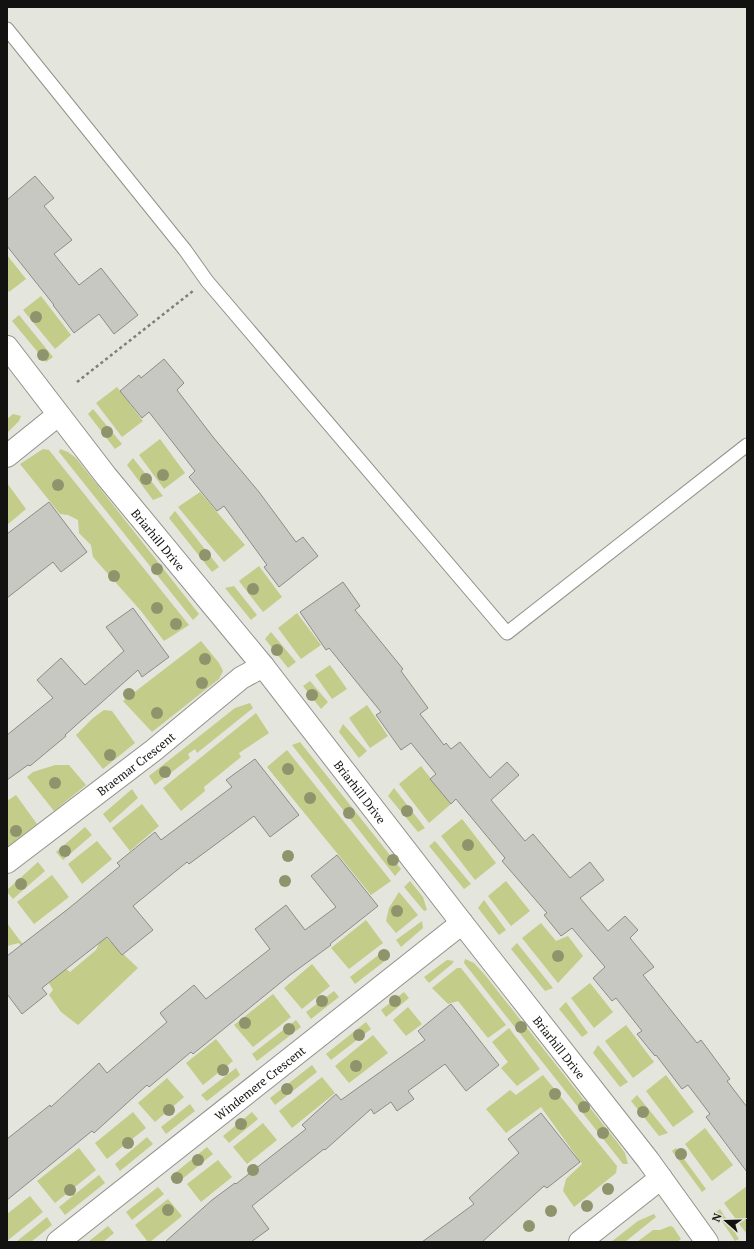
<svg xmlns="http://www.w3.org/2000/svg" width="754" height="1249" font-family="'PT Serif',serif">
	<rect width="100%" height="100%" fill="#e4e5dd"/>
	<!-- green -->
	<path fill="#c3cc88" d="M7 255 26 279 9 292 7 289Z
		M41 296 71 335 55 349 23 310Z
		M19 315 53 357 46 362 12 321Z
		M117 387 143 421 122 437 96 403Z
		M93 409 122 444 115 449 88 414Z
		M13 414 21 416 19 421 7 433V419Z
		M160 439 185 473 164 489 139 455Z
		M43 449 49 450 189 625 164 641 141 611 93 557 91 545 79 533 78 520 68 515 60 514 20 464Z
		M60 449 68 452 76 458 199 614 193 620 59 452Z
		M133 458 163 496 153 500 127 465Z
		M7 483 26 509 7 525Z
		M200 492 245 545 224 562 178 507Z
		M175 511 219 567 212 572 169 518Z
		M259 566 282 597 263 612 239 581Z
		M234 586 257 615 251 620 225 588Z
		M297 613 321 645 301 659 278 628Z
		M271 632 296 662 288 668 265 639Z
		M201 641 219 663 223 671 219 679 152 732 123 701Z
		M330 665 347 689 332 699 315 675Z
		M310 681 328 702 321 709 303 686Z
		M250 703 253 708 197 753 195 749 188 754 190 758 155 785 149 776 235 708Z
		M367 705 388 736 370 748 349 718Z
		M104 710 112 711 135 743 103 769 76 735 93 718Z
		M256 713 269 733 239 753 241 757 204 787 205 791 181 811 163 788Z
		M343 724 367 751 359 758 339 732Z
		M300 742 401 869 395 876 292 745Z
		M287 750 391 881 371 895 267 767Z
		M55 765H69L86 785 54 811 27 777 33 772Z
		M421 766 451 804 429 823 399 784Z
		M394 788 425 828 418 832 388 796Z
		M132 789 138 798 110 823 103 814Z
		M16 795 37 824 7 847V801Z
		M142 804 159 826 130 851 112 828Z
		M462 819 496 863 475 880 441 836Z
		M85 827 92 835 63 860 56 852Z
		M97 841 112 859 82 884 68 864Z
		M435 841 471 884 464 889 429 846Z
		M38 862 45 871 13 899 7 892V890Z
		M52 875 69 897 34 924 17 902Z
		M410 881 423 897 427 910 424 911 404 887Z
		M506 881 530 911 511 926 488 896Z
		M399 892 418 915 396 933 386 921 389 908Z
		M484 900 506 930 499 935 478 908Z
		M366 920 383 943 349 969 331 948Z
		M422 921 423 928 401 947 396 940Z
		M7 923 21 942 51 975 62 966 70 972 96 950 103 935 138 968 78 1025 61 1012 49 995 53 990 49 983 19 943 7 946Z
		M541 923 556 941 568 936 583 956 558 983 522 938Z
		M517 943 553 988 545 991 511 949Z
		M385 950 390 957 355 984 350 977Z
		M465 959 474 963 485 975 617 1142 625 1153 628 1164H623L464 963Z
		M447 960 454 961 452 964 429 983 424 977Z
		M312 964 330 986 302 1009 284 988Z
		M457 968H461L506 1025 488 1038 458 1001 448 1004 432 988Z
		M590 983 613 1012 594 1028 571 998Z
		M334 991 339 997 311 1019 306 1012Z
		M404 992 409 998 386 1017 381 1010Z
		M273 994 291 1017 253 1047 234 1025Z
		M566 1002 588 1033 582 1037 559 1009Z
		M408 1007 422 1024 406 1036 393 1020Z
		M296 1020 301 1027 257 1061 252 1054Z
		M366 1022 371 1029 331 1060 326 1054Z
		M626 1025 654 1062 633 1078 605 1041Z
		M509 1028 540 1069 517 1086 501 1068 508 1062 492 1042Z
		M373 1035 388 1053 349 1083 335 1066Z
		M216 1039 233 1061 203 1085 186 1063Z
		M598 1045 628 1082 620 1087 593 1053Z
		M312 1065 317 1072 275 1105 270 1098Z
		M236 1068 240 1075 207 1101 201 1095Z
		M543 1075 617 1166 616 1173 574 1207 563 1191 566 1179 582 1164 541 1107 506 1133 486 1109 510 1090 516 1095Z
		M666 1075 694 1112 673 1127 646 1091Z
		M322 1077 335 1093 292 1128 279 1111Z
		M167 1078 184 1097 155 1122 138 1103Z
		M637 1095 668 1133 659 1136 631 1101Z
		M190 1104 195 1111 166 1134 161 1127Z
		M133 1112 146 1128 107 1159 95 1143Z
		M252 1112 258 1119 229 1143 223 1136Z
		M263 1123 277 1140 247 1164 233 1147Z
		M705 1128 733 1165 712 1181 685 1144Z
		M147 1137 153 1144 120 1171 115 1164Z
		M207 1147 213 1154 176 1184 170 1177Z
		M79 1148 96 1170 55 1203 37 1181Z
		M676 1148 706 1189 702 1192 672 1151Z
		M218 1160 232 1177 201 1202 187 1184Z
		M99 1175 105 1183 65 1215 59 1207Z
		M747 1186V1232L746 1233 724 1203Z
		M158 1187 164 1194 132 1220 126 1212Z
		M30 1196 43 1212 7 1241V1214Z
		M168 1199 182 1216 150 1242H148L135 1225Z
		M720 1209 739 1239 735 1241 716 1212Z
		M654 1214 656 1217 625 1242H611L638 1221Z
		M47 1217 52 1225 31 1242H16Z
		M108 1226 114 1233 103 1242H88Z
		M670 1226 673 1227 681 1239 677 1242H637L653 1230H660Z"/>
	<!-- building -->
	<path fill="#c7c8c1" stroke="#8c8d86" d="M35 176 54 198 44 206 72 240 54 254 79 285 101 268 138 315 114 334 99 314 74 333 53 305H54L7 246V200Z
		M164 359 184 383 177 390 213 437 259 492 296 542 303 537 318 556 279 587 264 567 267 565 224 506 217 511 189 477 195 471 149 412 142 418 120 391 139 375 141 378Z
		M49 502 87 552 61 572 53 562 7 598V534Z
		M343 582 360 606 355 610 403 669 401 671 428 708 420 714 444 745 446 743 451 749 460 742 490 778 507 762 519 775 491 800 525 841 533 834 570 878 590 862 604 880 580 898 608 931 625 916 638 930 630 938 654 967 643 975 697 1043 701 1040 730 1079 727 1081 747 1107V1172L706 1117 710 1114 688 1085 682 1089 656 1055 655 1056 637 1034 642 1031 616 998 612 1001 593 978 605 967 572 928 561 936 544 915 547 913 502 861 505 858 456 799 451 804 430 779 436 774 411 743 401 750 376 715 381 712 329 648 326 650 300 612Z
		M133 608 169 657 142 677 138 670 65 735 66 736 30 766 28 765 7 780V735L53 698 37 680 61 658 85 685 124 651 106 627Z
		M255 759 299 815 270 837 254 816 189 864 187 862 133 906 153 930 122 955 107 937 42 988 47 994 22 1014 7 994V956L68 909 120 866 117 863 155 832 161 840 232 787 226 780Z
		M337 855 378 906 330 944 331 945 290 975 193 1054 191 1052 149 1087 147 1085 94 1133 92 1131 7 1200V1139L50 1105 51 1107 99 1063 107 1073 167 1022 160 1013 194 985 206 999 270 949 255 929 286 905 305 930 336 907 311 876Z
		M451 1004 499 1065 466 1091 445 1064 408 1091 414 1099 397 1111 391 1102 374 1114 371 1109 325 1150 324 1149 252 1206 269 1229 251 1242H165L212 1200 235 1183 236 1184 306 1129 302 1125 336 1094 341 1100 425 1040 418 1031Z
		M541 1113 580 1162 547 1188 544 1186 482 1242H422L474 1204 469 1198 519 1153 508 1139Z"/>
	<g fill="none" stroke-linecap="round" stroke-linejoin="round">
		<!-- lane casing -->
		<g stroke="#91928b" stroke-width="15">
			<path id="lane" d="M7 29 185 250 207 281 507 633 747 445"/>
		</g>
		<!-- street casing -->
		<g stroke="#91928b" stroke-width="24">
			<g id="street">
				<path id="s1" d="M7 347 106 476 263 666 462 923 648 1160 707 1242"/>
				<path d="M7 456 58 415"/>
				<path id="s2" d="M7 862 154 750 241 678 263 666"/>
				<path id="s3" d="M58 1242 462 923"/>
				<path d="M580 1242 661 1178"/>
			</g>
		</g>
		<!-- path -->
		<path stroke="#7e7f79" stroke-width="2.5" stroke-dasharray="3 3" stroke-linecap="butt" d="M77 382 193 291"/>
		<!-- lane -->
		<use href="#lane" stroke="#fff" stroke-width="13"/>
		<!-- street -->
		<use href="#street" stroke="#fff" stroke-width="22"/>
	</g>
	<!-- trees -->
	<g fill="#90946d">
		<circle cx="36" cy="317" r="6"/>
		<circle cx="43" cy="355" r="6"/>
		<circle cx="107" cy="432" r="6"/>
		<circle cx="163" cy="475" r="6"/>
		<circle cx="146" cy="479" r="6"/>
		<circle cx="58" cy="485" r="6"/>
		<circle cx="205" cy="555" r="6"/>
		<circle cx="157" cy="569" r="6"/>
		<circle cx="114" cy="576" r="6"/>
		<circle cx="253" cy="589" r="6"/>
		<circle cx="157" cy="608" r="6"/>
		<circle cx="176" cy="624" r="6"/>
		<circle cx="277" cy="650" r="6"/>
		<circle cx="205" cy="659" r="6"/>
		<circle cx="202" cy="683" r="6"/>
		<circle cx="129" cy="694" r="6"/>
		<circle cx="312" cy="695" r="6"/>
		<circle cx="157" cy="713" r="6"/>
		<circle cx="110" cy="755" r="6"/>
		<circle cx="288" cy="769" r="6"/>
		<circle cx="165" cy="772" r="6"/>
		<circle cx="55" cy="783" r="6"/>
		<circle cx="310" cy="798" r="6"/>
		<circle cx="407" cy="811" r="6"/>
		<circle cx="349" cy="813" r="6"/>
		<circle cx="16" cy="831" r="6"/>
		<circle cx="468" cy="845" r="6"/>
		<circle cx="65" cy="851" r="6"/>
		<circle cx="288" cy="856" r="6"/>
		<circle cx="393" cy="860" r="6"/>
		<circle cx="285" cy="881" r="6"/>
		<circle cx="21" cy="884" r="6"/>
		<circle cx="397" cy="911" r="6"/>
		<circle cx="384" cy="955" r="6"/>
		<circle cx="558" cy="956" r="6"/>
		<circle cx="322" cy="1001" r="6"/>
		<circle cx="395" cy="1001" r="6"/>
		<circle cx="245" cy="1023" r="6"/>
		<circle cx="521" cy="1027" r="6"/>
		<circle cx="289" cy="1029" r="6"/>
		<circle cx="359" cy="1035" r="6"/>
		<circle cx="356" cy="1066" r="6"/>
		<circle cx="223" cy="1070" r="6"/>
		<circle cx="287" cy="1089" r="6"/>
		<circle cx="555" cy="1094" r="6"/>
		<circle cx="584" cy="1107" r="6"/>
		<circle cx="169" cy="1110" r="6"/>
		<circle cx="643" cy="1112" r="6"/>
		<circle cx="241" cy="1124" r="6"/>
		<circle cx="603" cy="1133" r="6"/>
		<circle cx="128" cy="1143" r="6"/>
		<circle cx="681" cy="1154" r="6"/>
		<circle cx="198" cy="1160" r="6"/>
		<circle cx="253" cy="1170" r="6"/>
		<circle cx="177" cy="1178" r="6"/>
		<circle cx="608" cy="1189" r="6"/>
		<circle cx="70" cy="1190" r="6"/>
		<circle cx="587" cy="1206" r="6"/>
		<circle cx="168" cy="1210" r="6"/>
		<circle cx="551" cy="1211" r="6"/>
		<circle cx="529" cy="1226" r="6"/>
	</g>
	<g text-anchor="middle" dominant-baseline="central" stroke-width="4" stroke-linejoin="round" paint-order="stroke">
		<!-- street labels -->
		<g font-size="12" fill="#121310" stroke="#e4e5dd">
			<text stroke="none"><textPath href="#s1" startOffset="245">Briarhill Drive</textPath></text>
			<text stroke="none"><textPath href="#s2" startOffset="162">Braemar Crescent</textPath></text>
			<text stroke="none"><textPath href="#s1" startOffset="568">Briarhill Drive</textPath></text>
			<text stroke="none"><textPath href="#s1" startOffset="892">Briarhill Drive</textPath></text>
			<text stroke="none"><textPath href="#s3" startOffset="257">Windemere Crescent</textPath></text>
		</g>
	</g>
	<!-- border -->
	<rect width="754" height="1249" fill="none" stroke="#121310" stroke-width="16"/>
	<!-- north arrow -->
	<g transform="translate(726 1221) rotate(290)" stroke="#e4e5dd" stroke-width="3" paint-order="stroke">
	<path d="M0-3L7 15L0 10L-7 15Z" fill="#121310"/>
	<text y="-6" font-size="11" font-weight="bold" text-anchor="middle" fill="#121310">N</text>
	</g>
</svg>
